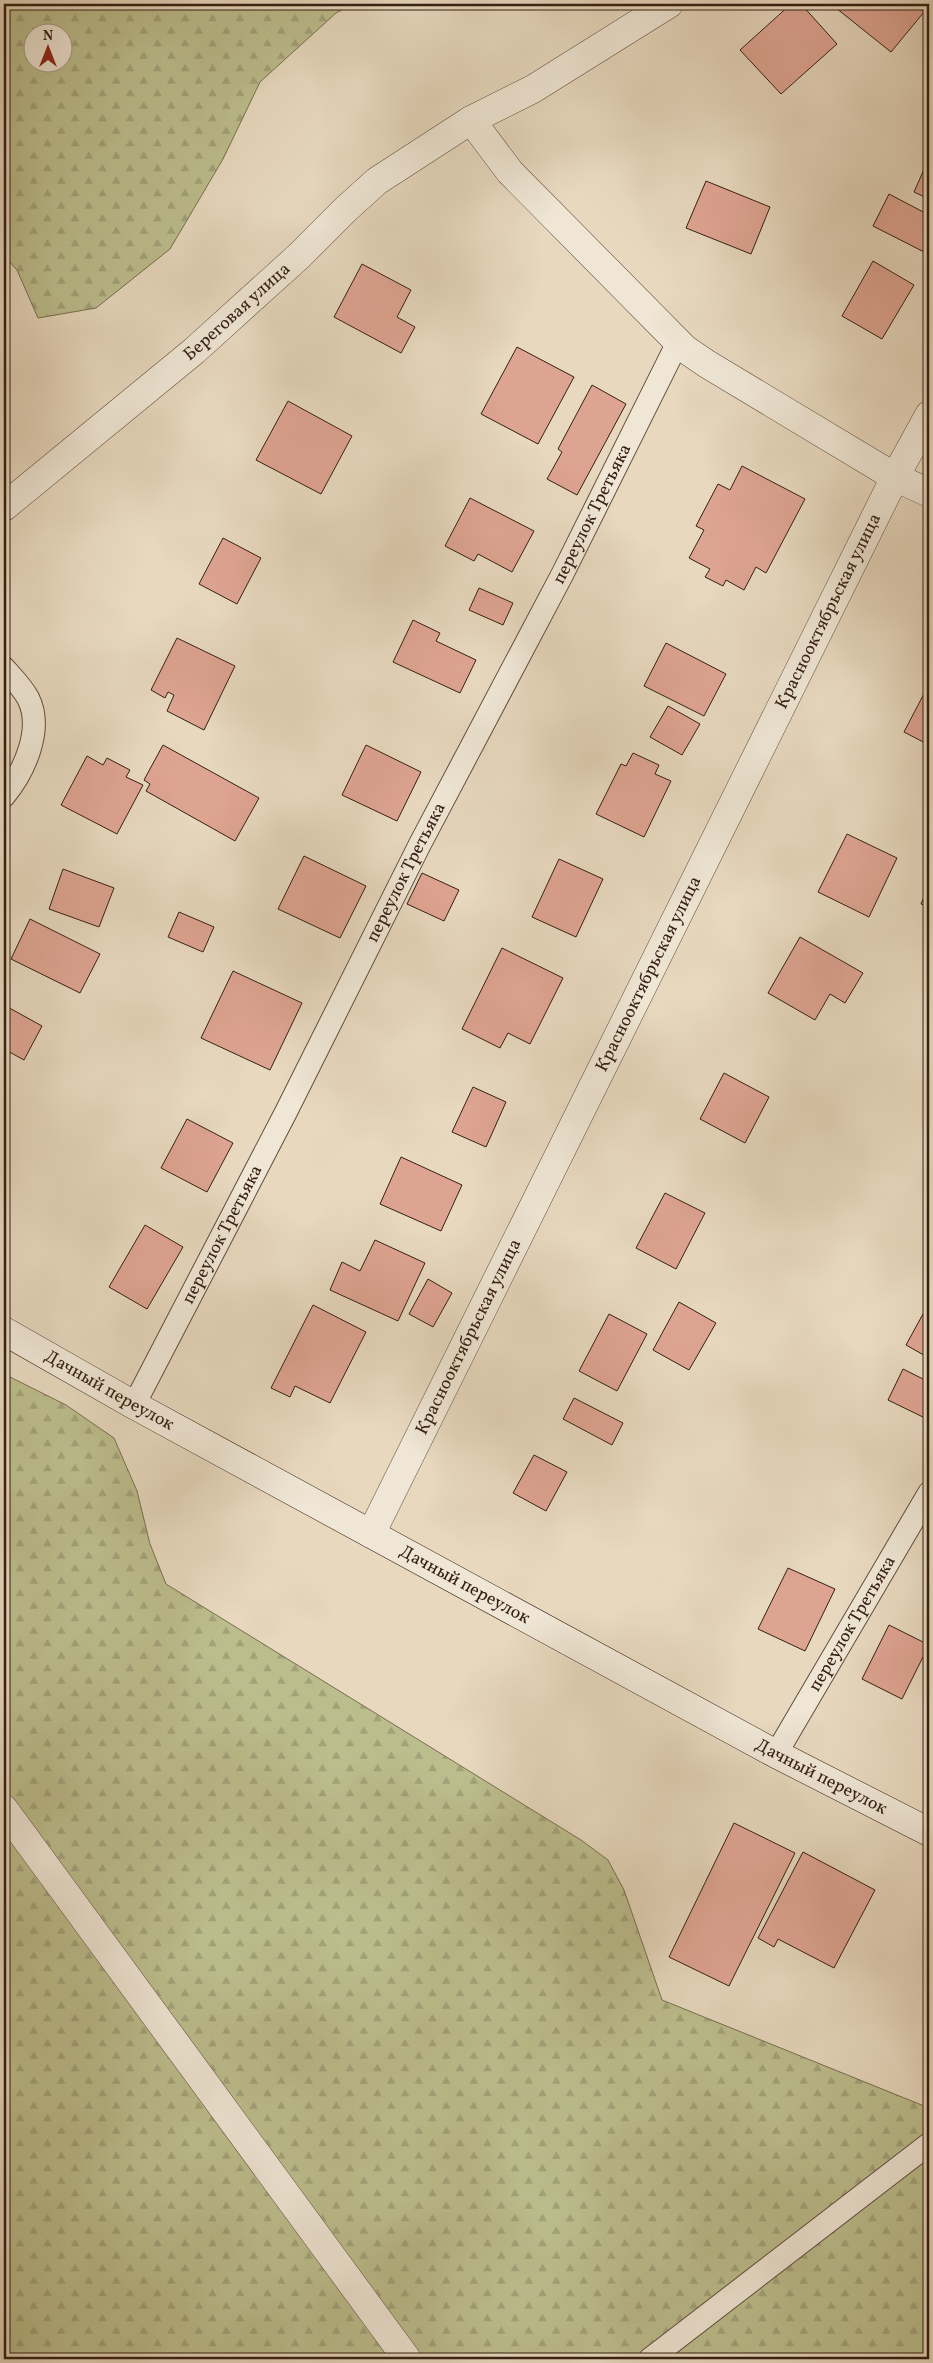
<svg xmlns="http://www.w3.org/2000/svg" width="933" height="2363" font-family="Vollkorn,serif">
	<defs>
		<pattern id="forest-firs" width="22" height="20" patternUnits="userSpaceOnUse" patternTransform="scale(1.25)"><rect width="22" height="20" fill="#bcbd8d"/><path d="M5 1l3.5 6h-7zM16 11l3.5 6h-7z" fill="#a2a279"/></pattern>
	</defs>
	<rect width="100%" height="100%" fill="#e7d8be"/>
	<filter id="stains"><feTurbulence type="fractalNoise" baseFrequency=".004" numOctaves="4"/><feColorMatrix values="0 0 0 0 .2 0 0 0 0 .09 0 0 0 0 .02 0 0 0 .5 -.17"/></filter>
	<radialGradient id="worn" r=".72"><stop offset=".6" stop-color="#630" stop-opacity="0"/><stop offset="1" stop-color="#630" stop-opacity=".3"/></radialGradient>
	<!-- forest -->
	<path fill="url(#forest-firs)" stroke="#786e50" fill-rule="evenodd" d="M4 4H353L336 13 260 82 223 159 170 249 96 308 38 318 17 270 4 256ZM32 32H62V62H32Z
		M4 1374 66 1405 114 1438 137 1491 150 1544 166 1584 581 1840 608 1860 624 1890 662 2000 929 2108V2359H4Z"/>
	<!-- building -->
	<path fill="#dea492" stroke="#351f13" d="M791 4H801L837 44 781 94 740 50Z
		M831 4H914L924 12 891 52Z
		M929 158V199L914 192Z
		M706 181 770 207 751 254 686 228Z
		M889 194 929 215V246L926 253 873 226Z
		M873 261 914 285 882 339 842 316Z
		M362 264 411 290 397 317 415 327 401 353 334 317Z
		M517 347 574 377 538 444 481 414Z
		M592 385 626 404 577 495 547 479 562 452 558 449Z
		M288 401 352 436 321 494 256 460Z
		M742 466 805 499 766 573 756 567 744 590 726 580 723 586 705 577 710 569 689 558 704 530 696 526 718 484 730 490Z
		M470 498 534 531 512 572 478 554 474 561 445 546Z
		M223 538 261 558 237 604 199 584Z
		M479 588 513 603 503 625 469 610Z
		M413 620 440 633 436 641 476 660 460 693 393 662Z
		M177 638 235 666 204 730 167 711 174 695 168 692 165 698 151 690Z
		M666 643 726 674 704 716 644 686Z
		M929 684V745L904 732Z
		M668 706 700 724 682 755 650 737Z
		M163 745 259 798 235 841 146 791 150 784 144 780Z
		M366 745 421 772 397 821 342 795Z
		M633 753 659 765 655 774 671 781 644 837 596 814 621 764 626 766Z
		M87 756 103 765 107 758 130 770 126 777 143 785 117 834 61 805Z
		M847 834 897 858 869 917 818 892Z
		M304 856 366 886 340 938 278 909Z
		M559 859 603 879 576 937 532 917Z
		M63 869 114 888 99 927 49 909Z
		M422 873 459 890 444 921 407 904Z
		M929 884V907L921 904Z
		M179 912 214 927 203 952 168 937Z
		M30 919 100 954 80 993 11 959Z
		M800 937 863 973 845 1003 830 994 815 1020 768 993Z
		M502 948 563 978 530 1044 508 1033 500 1048 462 1029Z
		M233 971 302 1003 270 1070 201 1038Z
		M4 1005 42 1026 24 1060 4 1049 6 1036 4 1035Z
		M724 1073 769 1097 745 1143 700 1119Z
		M473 1087 506 1102 486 1147 452 1132Z
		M187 1119 233 1143 207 1192 161 1168Z
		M401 1157 462 1185 441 1231 380 1204Z
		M665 1193 705 1213 676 1269 636 1248Z
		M145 1225 183 1247 147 1309 109 1287Z
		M375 1240 425 1263 398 1321 330 1290 342 1262 360 1271Z
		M428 1279 452 1293 433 1327 409 1314Z
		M679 1302 716 1323 689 1370 653 1350Z
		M929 1303V1358L906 1345Z
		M313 1305 366 1332 330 1403 295 1386 290 1397 271 1388Z
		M609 1314 647 1334 617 1391 579 1371Z
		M903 1369 929 1382V1420L888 1400Z
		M574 1398 623 1423 612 1445 563 1419Z
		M534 1455 567 1472 546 1511 513 1493Z
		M788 1568 835 1589 805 1651 758 1629Z
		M889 1625 929 1645 902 1699 862 1679Z
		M734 1823 795 1853 729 1986 669 1957Z
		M803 1852 875 1890 834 1968 778 1939 774 1947 758 1938Z"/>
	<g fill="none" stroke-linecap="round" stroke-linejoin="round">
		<!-- lane casing -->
		<g stroke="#624d3e" stroke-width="24">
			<g id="lane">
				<path d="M4 668C12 677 22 687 28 698 44 729 24 772 4 796"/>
				<path id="s1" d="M134 1405 286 1112 420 844 563 573 678 342"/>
				<path id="s2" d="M776 1754 929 1493"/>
				<path d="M650 2359 929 2144"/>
			</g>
		</g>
		<!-- street casing -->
		<g stroke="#624d3e" stroke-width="29">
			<g id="street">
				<path d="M471 120 510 172 685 349 707 364 895 477 929 493"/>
				<path id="s3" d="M4 507 194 351 299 256 346 209 377 181 471 120 533 89 669 4"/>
				<path id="s4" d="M371 1534 895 477 929 415"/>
				<path d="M4 1809 407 2359"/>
			</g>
		</g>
		<!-- secondary casing -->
		<g stroke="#351f13" stroke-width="29">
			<g id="secondary">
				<path id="s5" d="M4 1331 134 1405 776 1754 929 1832"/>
			</g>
		</g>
		<!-- lane -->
		<use href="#lane" stroke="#efe6d5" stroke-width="22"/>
		<!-- street -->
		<use href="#street" stroke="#efe6d5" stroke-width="28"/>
		<!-- secondary -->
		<use href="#secondary" stroke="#efe6d5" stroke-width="28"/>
	</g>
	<g text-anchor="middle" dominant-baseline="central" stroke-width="4" stroke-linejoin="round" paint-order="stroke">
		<!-- street labels -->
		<g font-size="18" fill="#351f13" stroke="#efe6d5">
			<text stroke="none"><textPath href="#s3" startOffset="304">Береговая улица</textPath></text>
			<text stroke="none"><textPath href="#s1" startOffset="1002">переулок Третьяка</textPath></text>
			<text stroke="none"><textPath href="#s4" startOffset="1030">Краснооктябрьская улица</textPath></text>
			<text stroke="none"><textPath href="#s1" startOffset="598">переулок Третьяка</textPath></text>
			<text stroke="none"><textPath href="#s4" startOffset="625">Краснооктябрьская улица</textPath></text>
			<text stroke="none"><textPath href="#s1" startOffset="192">переулок Третьяка</textPath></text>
			<text stroke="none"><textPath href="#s4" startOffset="220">Краснооктябрьская улица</textPath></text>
			<text stroke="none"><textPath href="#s5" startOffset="121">Дачный переулок</textPath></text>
			<text stroke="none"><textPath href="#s5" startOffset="526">Дачный переулок</textPath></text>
			<text stroke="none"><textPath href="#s2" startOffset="151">переулок Третьяка</textPath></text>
			<text stroke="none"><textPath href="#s5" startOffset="931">Дачный переулок</textPath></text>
		</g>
	</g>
	<!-- margin -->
	<rect width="933" height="2363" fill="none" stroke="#e7d8be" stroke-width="20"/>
	<rect x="5" y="5" width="923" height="2353" fill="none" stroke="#351f13" stroke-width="2.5"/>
	<rect x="10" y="10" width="913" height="2343" fill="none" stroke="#351f13"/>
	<!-- north arrow -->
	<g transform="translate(48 48)"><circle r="24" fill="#efe6d5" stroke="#a59687"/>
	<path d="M0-4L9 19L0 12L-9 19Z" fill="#8f2418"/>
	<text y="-8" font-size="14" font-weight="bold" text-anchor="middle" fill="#351f13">N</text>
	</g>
	<rect width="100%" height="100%" filter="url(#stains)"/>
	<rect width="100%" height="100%" fill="url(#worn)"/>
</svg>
